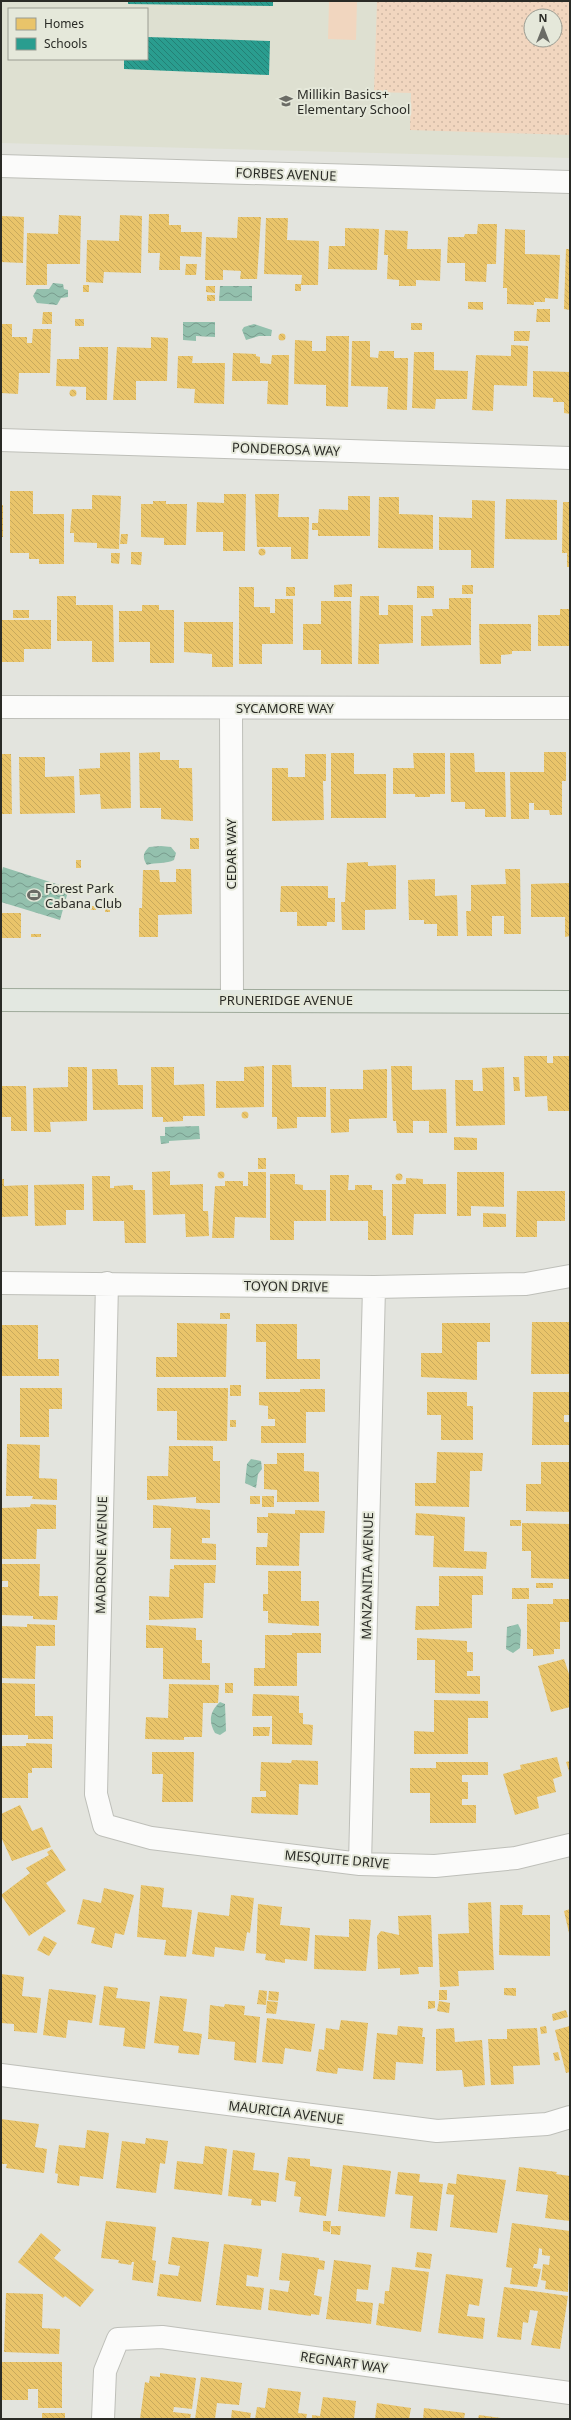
<svg xmlns="http://www.w3.org/2000/svg" width="571" height="2420" font-family="'Noto Sans',sans-serif">
	<defs>
		<pattern id="green-dots" width="8" height="8" patternUnits="userSpaceOnUse"><rect width="8" height="8" fill="#f1d6bf"/><path d="M2 2h.1M6 6h.1" fill="none" stroke="#cfb8a4" stroke-width="1.8" stroke-linecap="round"/></pattern>
		<pattern id="water-waves" width="16" height="10" patternUnits="userSpaceOnUse"><rect width="16" height="10" fill="#93c0ad"/><path d="M0 5q4-4 8 0t8 0" fill="none" stroke="#789c8d"/></pattern>
		<pattern id="homes-back-hatch" width="6" height="6" patternUnits="userSpaceOnUse"><rect width="6" height="6" fill="#e9c46a"/><path d="M-1 5l2 2M0 0l6 6M5-1l2 2" fill="none" stroke="#c8a95c"/></pattern>
		<pattern id="schools-back-hatch" width="6" height="6" patternUnits="userSpaceOnUse"><rect width="6" height="6" fill="#2a9d8f"/><path d="M-1 5l2 2M0 0l6 6M5-1l2 2" fill="none" stroke="#248075"/></pattern>
	</defs>
	<rect width="100%" height="100%" fill="#e3e4de"/>
	<!-- built -->
	<path fill="#dee0d1" fill-rule="evenodd" d="M1 1H570V158L1 143ZM9 9H147V59H9ZM531 16H555V40H531Z"/>
	<!-- green -->
	<path fill="url(#green-dots)" fill-rule="evenodd" d="M377 1H570V135L410 130 411 93 374 92ZM531 16H555V40H531Z"/>
	<!-- pitch -->
	<path fill="#f1d6bf" d="M329 1H357L356 40 328 39Z"/>
	<!-- water -->
	<path fill="url(#water-waves)" d="M53 283 63 284 64 289 68 290V297L61 298 57 305 37 303 33 296 37 289H49Z
		M220 286H252V301H219Z
		M183 322H215V337L196 336V341L183 340Z
		M254 324 272 330 271 336H259L246 340 242 330 244 327Z
		M161 846 171 847 176 853 174 860C167 864 156 862 147 865 142 857 143 853 149 847Z
		M3 867 69 888 60 920 1 902V875Z
		M199 1126 200 1139 169 1141V1143L161 1144 160 1136H165V1127Z
		M251 1459 261 1461 262 1469 258 1474 256 1488 245 1483 247 1464Z
		M518 1624 521 1630 520 1648 513 1653 506 1649 507 1627Z
		M220 1702 225 1704 226 1731 220 1735 215 1733C208 1721 210 1711 220 1702Z"/>
	<!-- homes -->
	<path fill="url(#homes-back-hatch)" d="M149 214H169V225H181V232H202L201 257 180 256V270H159L160 253H148Z
		M59 215 81 216 80 264H47V285H26L27 233 58 234Z
		M120 215 142 216 141 273 104 272 103 283 86 282 87 240 119 241Z
		M1 216 24 217 23 263 1 262Z
		M238 217H261L257 279H240L241 271 223 270V280H205L206 237 237 238Z
		M266 218H288L287 240 319 241 318 285H301L302 275 264 274Z
		M478 224H497L496 264H487L486 282 465 281V263H447L448 237H464L465 234H477Z
		M345 228 379 229 377 270 328 269 329 246H345Z
		M505 229 525 230V254L560 255 558 299 545 298V302H534V305L507 304V288H503Z
		M385 230 408 231 407 249H441L440 281 416 280V286H399V280L387 279 388 255H384Z
		M566 249H570V310L564 309Z
		M186 264H197L196 275H185Z
		M295 284H301V291H295Z
		M83 285H89V292H83Z
		M206 286H215V293L206 292Z
		M207 295H215V301H207Z
		M468 302H483V310L468 309Z
		M537 309H550V322H536Z
		M43 312H52V324H42Z
		M75 319H84V326H75Z
		M411 323H422V330H411Z
		M1 324H12V337H27V343H32L33 329H51L50 373H19L18 394 1 393Z
		M514 331H530L529 341H514Z
		M278.5 337a3.5 3.5 0 1 1 7 0a3.5 3.5 0 1 1-7 0Z
		M326 336H349L348 407 326 406V385L294 384 295 340 312 341V351H326Z
		M151 337 168 338 167 381H136V400H113L117 347 151 348Z
		M352 341H370V357L378 358 379 351H394V358H408L407 410 387 409 388 387 351 386Z
		M511 345 528 346 527 386 494 385 493 411 472 410 476 355 511 356Z
		M79 347H108L107 400H86V387L56 386 57 359H79Z
		M414 352H434V370L468 371 467 399H436L435 409 412 408Z
		M233 353 256 354V356L260 357V363L271 364 272 355H289L288 405 267 404 268 381H232Z
		M178 356H193L192 363H225L224 404 194 403 195 389 177 388Z
		M533 371 570 372V414L564 413V402H553V398L533 397Z
		M69.5 393a3.5 3.5 0 1 1 7 0a3.5 3.5 0 1 1-7 0Z
		M10 491H33V514H64V564H39V559H29V553H10Z
		M224 494H246L245 551H223V532H196L197 502 224 503Z
		M255 494H279L278 517H309L308 559H291V547H257Z
		M92 495 121 496 119 549 97 548V543L74 542V533H70L72 509H92Z
		M348 496H370V536H318V530H312V523H318L319 509 348 510Z
		M379 497H399V514L433 515V549L378 548Z
		M506 499 557 500V540L505 539Z
		M472 500 495 501 494 568H471V550H439V517L472 518Z
		M153 501H166V504H187L186 545H164V538L141 537V504H153Z
		M563 502H570V567H567V553H562Z
		M1 505H3V537H1Z
		M121 534H128L127 544H120Z
		M258.5 552a3.5 3.5 0 1 1 7 0a3.5 3.5 0 1 1-7 0Z
		M131 552H142L141 565 131 564Z
		M111 553H120L119 564 111 563Z
		M352 584V597H334V585Z
		M462 585H473V594H462Z
		M417 586H434V598H417Z
		M239 587H254V607H270V613H275V599H293V644H262V664H239Z
		M286 587H295V596H286Z
		M57 596H76V605H113L114 662H92V641H57Z
		M360 596H379V615H388V605H413V643L379 644V664H358Z
		M449 598H471V645L421 646V616H433L432 609H449Z
		M321 601H351L352 664H321V650H303V624H321Z
		M142 605H159V610H174V663H150V642H119V611H142Z
		M560 609H570V646H538V615H560Z
		M13 610H29V618H13Z
		M1 620H51V649H24V662H2Z
		M184 622H233V667H212V654L184 652Z
		M479 624H531V651H512V654L501 655V664H480Z
		M130 752 131 808 101 809 100 794 80 795 79 769 100 768V753Z
		M160 752V760H179V768H192L193 821 161 819V808H140L139 753Z
		M544 752H566V781H562V815H550L549 810H534V803H529V819H511L510 772H544Z
		M331 753H354V774H386V818H331Z
		M413 753H445V794H430V797H415V794H393V768H414Z
		M450 753H474L475 772H505L506 817H485V809H465V802H451Z
		M1 754H11L12 814H1Z
		M305 754H326V781H323L324 820 272 821V768H288V777H305Z
		M19 757H45V777L74 776 75 813 20 814Z
		M190 838H199V849H190Z
		M76 860H81V868H76Z
		M368 862V866L396 865V909L365 910V930H342L341 902H345L347 863Z
		M176 869H191L192 914 158 915V937H139V908H142L143 870H159L160 882H176Z
		M505 869H520L521 934H504V916H492V936H467L466 911H471V885L506 884Z
		M435 879V896L457 895 458 936H437V924H424V920H409L408 880Z
		M570 883V936L565 937V917H531V884Z
		M281 886H328V898H335V922H327V926H297V912H280Z
		M110 904V912H105V905Z
		M89 906H96V910H89Z
		M1 913H21V938H1Z
		M31 934H41V937H31Z
		M524 1056H547V1063H553V1056H570V1111H548L547 1096 525 1097Z
		M272 1065H291L292 1087H326V1117H297V1128L277 1129V1117H272Z
		M264 1066V1107L216 1108V1081H244V1067Z
		M391 1066H412V1090L446 1089 447 1133H429V1121H413V1133H397L396 1121H393Z
		M68 1067H87V1121L50 1122 51 1132H34L33 1088 68 1087Z
		M151 1067H174V1085L204 1084 205 1116H183V1121L163 1122V1117H152Z
		M504 1067 505 1125 456 1126 455 1080H473V1091H483L482 1068Z
		M92 1069H117L118 1085H143V1109L93 1110Z
		M387 1069V1118L349 1119V1132L331 1133 330 1089H363V1070Z
		M513 1077H519L520 1091H514Z
		M1 1086H26L27 1131H11V1117H1Z
		M241.5 1115a3.5 3.5 0 1 1 7 0a3.5 3.5 0 1 1-7 0Z
		M454 1137 477 1138V1150H454Z
		M258 1158H266V1169H258Z
		M170 1171V1185L203 1184V1211H208L209 1236 186 1237 185 1214 153 1215 152 1172Z
		M217.5 1175a3.5 3.5 0 1 1 7 0a3.5 3.5 0 1 1-7 0Z
		M248 1172H266V1218L235 1217 234 1238H212L215 1186H225V1181H243V1186H248Z
		M457 1172H504V1207L471 1206V1216H457Z
		M395.5 1177a3.5 3.5 0 1 1 7 0a3.5 3.5 0 1 1-7 0Z
		M270 1174H295V1184L303 1185V1190H326V1221H294V1240H270Z
		M330 1175H349L348 1190H355V1185H372V1190H383V1216H386V1240H368V1221H330Z
		M92 1176H110V1188H114V1186L133 1185V1190H145L146 1243H125L124 1221H93Z
		M406 1178 423 1179V1184H446V1214H414L413 1235H392V1184H406Z
		M1 1179H4V1186L28 1185V1216L1 1217Z
		M84 1184V1210H66V1225L35 1226 34 1185Z
		M517 1191H565V1221H537V1237H516Z
		M483 1213 506 1214V1227H483Z
		M220 1313H230V1319H220Z
		M532 1322H570V1374H531Z
		M177 1323 227 1324 226 1377H156V1357H177Z
		M442 1323H490V1342H477V1380L421 1377V1353H442Z
		M256 1324H297V1359H320V1379H266V1342H256Z
		M1 1325H38V1359H59V1376H2Z
		M230 1385H241V1396H230Z
		M20 1388H62V1409H49V1437H20Z
		M157 1388H228L227 1441 177 1440V1411H157Z
		M300 1389H325V1412H306V1443H261V1426H275V1419H268V1406L259 1405V1392H300Z
		M427 1392H467V1406H473V1440H441V1415H427Z
		M533 1392H570V1415H564V1422H570V1445H532Z
		M230 1420H236V1427H230Z
		M7 1444 40 1445 39 1478 57 1479V1500L32 1499 33 1496H6Z
		M169 1446H213V1461H220V1503H196V1497L147 1500V1476H168Z
		M437 1452 483 1453 482 1471H470L469 1507 415 1506V1483H436Z
		M277 1453H304V1471L319 1472V1502H277V1490L264 1489V1464H277Z
		M541 1462H570V1512L526 1511V1484H541Z
		M250 1496H260V1504H250Z
		M262 1496H274V1507H262Z
		M31 1504 56 1505V1529H37L36 1559H1V1508L30 1507Z
		M153 1505 210 1510V1538H202V1543L216 1544V1560L170 1559 171 1528H153Z
		M295 1510 325 1511 324 1533H300L299 1566 256 1565V1547H267L268 1533H257V1517H268V1513L295 1514Z
		M416 1513 465 1517 464 1551 487 1552 486 1569 433 1567 434 1536 415 1535Z
		M510 1520H521V1526H510Z
		M522 1523 570 1524V1579L531 1578V1551H522Z
		M1 1564H40L39 1596H58L57 1620 33 1619V1616L1 1615 2 1587H8V1581H1Z
		M174 1565H216L215 1583H204L203 1618 149 1620V1596L169 1597 170 1569H174Z
		M268 1571H301V1601H319V1626L268 1623V1611H263V1594H268Z
		M439 1576H483V1595H472V1628L415 1630 416 1606H439Z
		M536 1583H553V1588H536Z
		M512 1588H529V1599H512Z
		M553 1599H570V1622H560V1649H554V1654L533 1656V1649H527V1604H553Z
		M27 1624 55 1625V1646H36L35 1679 1 1678V1626L27 1627Z
		M146 1625 196 1628V1640H202V1663H210V1680L163 1679V1648H146Z
		M292 1633H321V1653H297V1686H254V1668H265V1635H292Z
		M417 1638 467 1641V1652H473V1671H467V1676H480V1694L435 1693V1660H417Z
		M564 1659 570 1677V1707L551 1712 538 1666Z
		M1 1683 35 1684V1716H53V1739H28V1735H1Z
		M225 1683H233V1693H225Z
		M169 1684 219 1685 218 1703H203L202 1737H184V1740L145 1739 146 1717 168 1718Z
		M253 1694 299 1696V1713H303V1724L313 1725 312 1745 272 1744V1716H252Z
		M434 1700 488 1701V1718H468V1754H414V1731L434 1732Z
		M253 1727H270L269 1736H253Z
		M26 1743 52 1744V1768H32V1773H28V1798H1V1746H26Z
		M152 1752H194L193 1802H162L163 1774H152Z
		M557 1757 562 1776 553 1779 556 1792 537 1797 539 1808 515 1815 503 1774 521 1769 520 1765Z
		M292 1760 318 1761V1785L299 1784 298 1815 251 1813 252 1797H266V1791H260L261 1762 291 1763Z
		M570 1761V1774L566 1762Z
		M436 1762H488V1775H462V1782H468V1799H462V1805H476V1823H430V1793H410V1768H436Z
		M20 1805 32 1831 42 1827 51 1847 12 1861 1 1837V1814Z
		M52 1849 66 1870 46 1883 66 1911 29 1936 1 1895 30 1873 26 1868 49 1855 47 1852Z
		M141 1885 164 1888 162 1907 192 1910 186 1957 164 1955 166 1940 137 1937Z
		M104 1888 134 1895 124 1935 115 1933 112 1948 91 1943 95 1928 77 1924 83 1899 101 1903Z
		M231 1895 254 1898 250 1933 247 1932 244 1951 215 1947 214 1957 192 1954 198 1912 229 1916Z
		M491 1902 494 1970 458 1971 459 1986 440 1987 438 1934 469 1933 468 1903Z
		M258 1904 282 1907 280 1925 310 1928 307 1961 285 1959V1963L265 1960 266 1954 256 1953Z
		M500 1905H523L522 1915H550V1956L499 1955Z
		M570 1909V1933H569L564 1911Z
		M431 1915 433 1967H418L419 1974 400 1975V1968L378 1969 377 1936 381 1931 399 1935 398 1916Z
		M349 1919 371 1920 366 1971 314 1969 315 1935 349 1937Z
		M44 1936 57 1943 49 1956 37 1950Z
		M1 1974 24 1977 22 1996 41 1998 37 2033 14 2031V2024L1 2023Z
		M104 1986 118 1988 116 1998 150 2002 145 2049 123 2046 125 2028 99 2025Z
		M504 1988H516V1996L504 1995Z
		M49 1989 96 1995 92 2023 68 2020 66 2038 43 2035Z
		M259 1990 267 1991 266 2005 257 2004Z
		M439 1990H447V2000H439Z
		M269 1991 279 1992 278 2001 268 2000Z
		M160 1996 187 1999 183 2031 202 2034 199 2055 178 2053 179 2046 154 2043Z
		M267 2001 278 2002 276 2014 266 2013Z
		M428 2001H435V2008L428 2009Z
		M439 2001 450 2003 449 2013 437 2011Z
		M225 2004 245 2006 244 2015 260 2017 256 2063 234 2060 235 2042 208 2039 210 2005 224 2007Z
		M566 2010 568 2017 553 2021 552 2014Z
		M267 2018 315 2024 311 2052 285 2048 283 2064 262 2062Z
		M341 2020 368 2023 363 2071 338 2068 337 2074 316 2071 319 2049 324 2050 326 2028 339 2030Z
		M398 2026 423 2028 422 2037H425L423 2064 396 2062 395 2080 373 2079 377 2033 397 2035Z
		M546 2026 547 2033 541 2034 540 2027Z
		M570 2026V2072L566 2073 555 2030Z
		M454 2028 455 2042 482 2040 485 2085 464 2087 462 2070 436 2071V2029Z
		M537 2028 540 2065 513 2066 514 2084 491 2085 488 2039H507V2029Z
		M558 2052 560 2060 555 2061 553 2053Z
		M1 2119 39 2124 35 2147 47 2149 44 2173 6 2168 7 2164H1Z
		M87 2130 109 2133 103 2179 80 2176 79 2186 57 2183 58 2174 55 2173 59 2145 85 2148Z
		M146 2138 168 2141 165 2164 160 2163 156 2193 116 2188 122 2141 145 2144Z
		M205 2146 227 2149 222 2195 174 2189 177 2161 203 2164Z
		M233 2150 255 2153 253 2170 279 2173 276 2202 261 2200V2206L251 2205 252 2199 228 2196Z
		M288 2157 310 2159V2166L332 2169 326 2216 299 2212 301 2197 294 2196 296 2182 285 2180Z
		M343 2165 391 2171 385 2217 338 2211Z
		M519 2167 557 2172 556 2174 570 2176V2221L545 2218 548 2195 516 2191Z
		M398 2172 420 2174 419 2182 443 2184 437 2231 410 2228 413 2196 395 2194Z
		M457 2174 506 2180 497 2233 450 2227 454 2195 446 2194 448 2183 456 2184Z
		M106 2221 156 2227 152 2260 156 2261 153 2283 132 2280 134 2262H132L131 2265 118 2263 119 2260 101 2258Z
		M323 2221H331L330 2232 323 2231Z
		M512 2223 570 2231 568 2292 545 2289 546 2281 541 2280 543 2264 549 2265 550 2256 542 2255V2249L539 2248 537 2264H534L533 2268 541 2269 537 2287 510 2284 512 2268 506 2267Z
		M331 2226H341L340 2235 331 2234Z
		M41 2233 61 2250 54 2258 94 2290 80 2307 65 2296 63 2298 18 2262Z
		M172 2237 209 2242 201 2302 157 2296 160 2274 178 2276 180 2266 168 2264Z
		M224 2244 262 2249 258 2277 247 2275 246 2286 264 2288 261 2310 216 2305Z
		M417 2252 432 2254 430 2269 415 2267Z
		M282 2253 319 2258V2260L325 2261 324 2270 318 2269 314 2295 322 2297 319 2315 311 2314V2316L268 2310 270 2289 288 2292 290 2281 279 2280Z
		M334 2260 371 2265 368 2290 357 2289 356 2301 373 2303 371 2324 326 2319Z
		M392 2267 429 2272 421 2332 376 2325 379 2303 384 2304 385 2291H389Z
		M446 2274 483 2279 479 2306 469 2304 467 2316 485 2318 483 2339 438 2333Z
		M504 2287 568 2296 560 2349 531 2345 538 2311 530 2310 528 2323 523 2322 521 2340 497 2337Z
		M6 2293 43 2294 42 2328 60 2329 59 2354 4 2352Z
		M1 2362H62V2408H38V2389H28V2400H1Z
		M160 2373 196 2378 192 2409 174 2407 173 2412 191 2414 190 2419H140L145 2382 149 2383 150 2376 160 2377Z
		M201 2377 242 2383 239 2405 217 2403 215 2419H195Z
		M268 2388 301 2392 298 2413 307 2414 306 2419H255L257 2407 265 2408Z
		M323 2397 356 2401 354 2419H312V2415L320 2416Z
		M377 2403 411 2408 409 2419H375Z
		M424 2408 465 2413 464 2419H423Z
		M232 2410 251 2413 250 2419H231Z
		M42 2413H65V2419H42Z
		M479 2415 501 2418V2419H478Z"/>
	<!-- schools -->
	<path fill="url(#schools-back-hatch)" d="M128 1H273V6L128 4Z
		M147 37 270 41 269 75 124 69V59H147Z"/>
	<g fill="none" stroke-linecap="round" stroke-linejoin="round">
		<!-- minor casing -->
		<g stroke="#bebfb9" stroke-width="24">
			<path id="minor" d="M1 166 570 182
				M1 440 570 458
				M1 707 570 708
				M231 708 232 1000
				M1 1283 374 1287 526 1284 570 1276
				M107 1283 96 1794 104 1825 151 1838 360 1864 435 1866 516 1858 570 1845
				M360 1864 374 1287
				M1 2075 437 2131 547 2124 570 2117
				M103 2419 105 2371 118 2339 162 2337 570 2393"/>
		</g>
		<!-- major casing -->
		<g stroke="#9faa9b" stroke-width="24">
			<path id="major" d="M1 1000 570 1002"/>
		</g>
		<!-- minor -->
		<use href="#minor" stroke="#fbfbfa" stroke-width="22"/>
		<!-- major -->
		<use href="#major" stroke="#e3e8e1" stroke-width="22"/>
	</g>
	<!-- icons -->
	<defs>
		<g id="school-bare" transform="scale(1.08)"><path d="M0-5L7-2L0 1L-7-2ZM-4 1L0 2.5L4 1V4Q0 6-4 4Z" fill="#6b6c66" stroke="#e5e8da" stroke-width="2.5" paint-order="stroke"/></g>
		<g id="stadium-bare" transform="scale(1.08)"><path d="M0-5a6.5 5 0 1 0 0 10a6.5 5 0 1 0 0-10ZM-3.5-1.8h7v3.6h-7Z" fill="#6b6c66" stroke="#e5e8da" stroke-width="2.5" paint-order="stroke"/></g>
	</defs>
	<g fill-rule="evenodd">
		<use href="#school-bare" x="286" y="101"/>
		<use href="#stadium-bare" x="34" y="895"/>
	</g>
	<g text-anchor="middle" dominant-baseline="central" stroke-width="4" stroke-linejoin="round" paint-order="stroke">
		<!-- poi labels -->
		<g font-size="13" fill="#2a2b26" stroke="#e5e8da" text-anchor="start">
			<text x="297" y="94">Millikin Basics+<tspan x="297" dy="15">Elementary School</tspan></text>
			<text x="45" y="888">Forest Park<tspan x="45" dy="15">Cabana Club</tspan></text>
		</g>
		<!-- street labels -->
		<g font-size="13" fill="#2a2b26" stroke="#e5e8da">
			<text transform="translate(286 174) rotate(2)">FORBES AVENUE</text>
			<text transform="translate(286 449) rotate(2)">PONDEROSA WAY</text>
			<text x="285" y="708">SYCAMORE WAY</text>
			<text transform="translate(231 854) rotate(-90)">CEDAR WAY</text>
			<text x="286" y="1000">PRUNERIDGE AVENUE</text>
			<text transform="translate(286 1286) rotate(1)">TOYON DRIVE</text>
			<text transform="translate(101 1555) rotate(-89)">MADRONE AVENUE</text>
			<text transform="translate(367 1576) rotate(-89)">MANZANITA AVENUE</text>
			<text transform="translate(337 1859) rotate(5)">MESQUITE DRIVE</text>
			<text transform="translate(286 2112) rotate(7)">MAURICIA AVENUE</text>
			<text transform="translate(344 2362) rotate(8)">REGNART WAY</text>
		</g>
	</g>
	<!-- border -->
	<rect width="571" height="2420" fill="none" stroke="#2a2b26" stroke-width="4"/>
	<!-- legend -->
	<rect x="8" y="8" width="140" height="52" fill="#e5e8da" stroke="#9a9c92"/>
	<rect x="16" y="18" width="20" height="12" fill="#e9c46a" stroke="#9a9c92"/>
	<text x="44" y="28" font-size="12" fill="#2a2b26">Homes</text>
	<rect x="16" y="38" width="20" height="12" fill="#2a9d8f" stroke="#9a9c92"/>
	<text x="44" y="48" font-size="12" fill="#2a2b26">Schools</text>
	<!-- north arrow -->
	<g transform="translate(543 28)"><circle r="19" fill="#e5e8da" stroke="#9a9c92"/>
	<path d="M0-3L7 15L0 10L-7 15Z" fill="#6b6c66"/>
	<text y="-6" font-size="11" font-weight="bold" text-anchor="middle" fill="#2a2b26">N</text>
	</g>
</svg>
